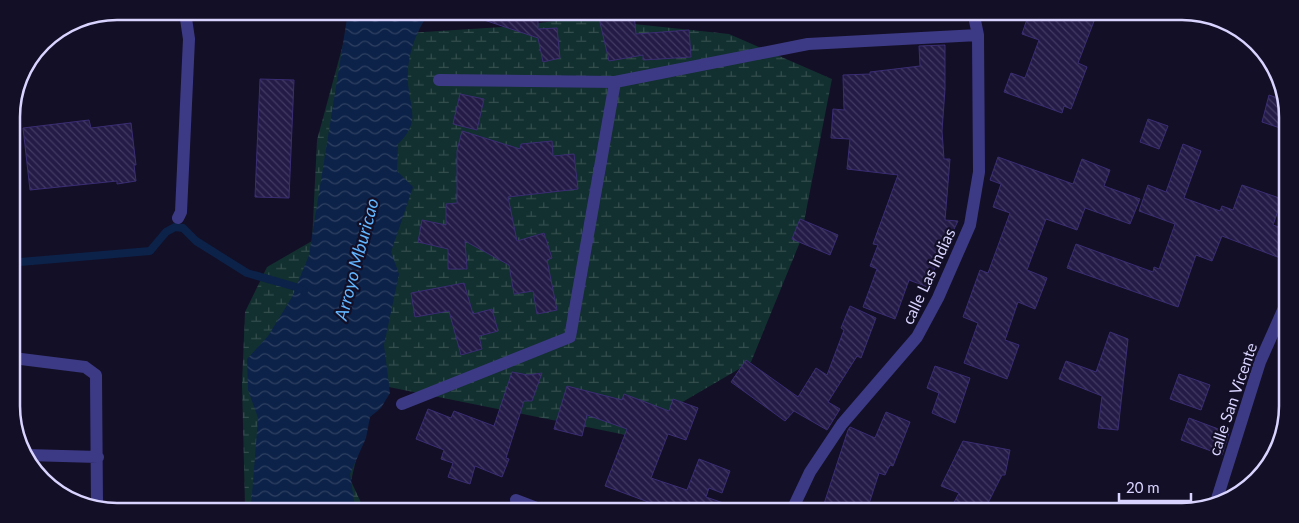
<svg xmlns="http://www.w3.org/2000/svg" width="1299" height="523" font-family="Lato,sans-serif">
	<defs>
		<pattern id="wetland-marsh" width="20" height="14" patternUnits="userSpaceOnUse" patternTransform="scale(1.25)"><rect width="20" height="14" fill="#12302f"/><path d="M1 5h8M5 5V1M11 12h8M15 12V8" fill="none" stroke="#344d4e"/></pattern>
		<pattern id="water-waves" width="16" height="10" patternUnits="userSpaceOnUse" patternTransform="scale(1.25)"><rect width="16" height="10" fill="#0c2248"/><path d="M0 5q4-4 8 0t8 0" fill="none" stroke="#2f4163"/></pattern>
		<pattern id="building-back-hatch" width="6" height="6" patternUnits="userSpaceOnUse" patternTransform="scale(1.25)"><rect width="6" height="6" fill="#241b47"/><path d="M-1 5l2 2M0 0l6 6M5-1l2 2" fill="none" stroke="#433b63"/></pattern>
	</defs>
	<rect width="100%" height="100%" fill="#130f26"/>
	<!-- wetland -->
	<path fill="url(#wetland-marsh)" d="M577 18 729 34 832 79 800 242 751 362 626 435 374 384 351 481 363 507H245L242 384 245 312 267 267 312 241 317 140 345 37 517 26Z"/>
	<!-- water -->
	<path fill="url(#water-waves)" d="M348 12 429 13C415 33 406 58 408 83 410 109 421 122 398 144L397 171 413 187 391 252 399 274 384 345 390 393 381 408 370 417 366 438 350 474 355 507H251L258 418 248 390 247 359 268 336 292 297 309 255Z"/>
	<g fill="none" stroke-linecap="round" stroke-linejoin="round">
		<!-- stream -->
		<path stroke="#0c2248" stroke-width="8" d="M12 261 20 262 150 251 166 232 175 227 183 228 196 241 247 273 296 287 304 291"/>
	</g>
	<!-- building -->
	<path fill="url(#building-back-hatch)" stroke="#3b2d73" d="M476 13H538V29L557 28 560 58 543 62 538 38 475 17Z
		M619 14H634L636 34 689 30 691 57 643 60V55L609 61 599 18Z
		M1028 16H1096L1078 63 1087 67 1071 109 1064 106 1062 113 1004 92 1011 73 1025 78 1039 40 1022 34Z
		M945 45V89L942 131 944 159H950L945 220 958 221 933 272H932L927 287 909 280 895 319 863 307 877 269 870 266 878 245 873 244 898 175 847 169 850 139 831 138 833 109 844 110 843 75 870 74V72L920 66 919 46Z
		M260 79 294 80 289 198 255 197Z
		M460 94 484 99 477 130 453 124Z
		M1269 95 1286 101V130L1262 122Z
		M1148 119 1168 126 1159 149 1140 142Z
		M89 120 91 128 131 123 136 165H134L136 181 117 184V181L30 190 23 128Z
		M462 131 520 149 521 144 552 141 553 156 574 154 578 189 508 197 517 241 544 233 552 258 547 260 557 310 537 314 533 291 514 294 509 265 465 241 467 269H448V249L418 242 422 220 446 225V204L457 203V151Z
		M1183 144 1201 151 1184 198 1220 211 1222 206 1233 210 1242 185 1282 199 1273 225 1285 229V244L1280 258 1222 236 1212 261 1196 255 1178 307 1067 268 1076 244 1153 272 1154 267 1159 269 1175 224 1139 211 1148 185 1166 192Z
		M998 157 1073 184 1082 159 1110 170 1104 186 1140 199 1130 224 1085 208 1077 230 1046 219 1027 270 1047 278 1035 309 1018 302 1005 340 1019 345 1007 379 964 363 978 323 963 317 980 270 988 273 1010 213 993 207 1001 184 990 180Z
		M800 219 838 235 830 255 792 239Z
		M464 283 473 314 492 309 498 331 479 336 482 349 461 355 449 311 415 317 411 293Z
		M850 306 876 318 861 358 857 356 828 402 840 409 827 430 794 411 785 421 731 382 746 360 798 397 816 368 827 375 844 330 841 328Z
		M1110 332 1128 339 1118 430 1098 428 1102 396 1059 379 1066 361 1096 372Z
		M935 366 970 378 955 423 932 413 939 393 927 388Z
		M512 372 528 375 542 373 532 401H524L506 458 509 459 502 477 475 466 470 484 448 477 453 463 441 459 444 450 416 439 428 409 451 418 454 411 494 426Z
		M1179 374 1210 385 1201 410 1170 399Z
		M567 386 622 400 624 394 669 411 673 399 698 408 686 440 668 434 651 478 687 490 699 459 730 471 722 493 709 488 706 497 732 506V509H667L605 486 627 429 587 415 582 436 554 429Z
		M886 412 910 422 893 466 890 465 885 475 879 473 867 510H822L848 430 850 427 875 438Z
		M1189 418 1229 433 1222 455 1181 440Z
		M963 441 1010 450 1005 475H1002L984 511 950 510 959 493 941 486Z"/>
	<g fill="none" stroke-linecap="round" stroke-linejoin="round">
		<!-- lane -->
		<path stroke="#3d3a85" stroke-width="12" d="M402 404 570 337 615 82"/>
		<!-- street -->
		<path stroke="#3d3a85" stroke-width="12" d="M439 80 615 82 808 44 978 35
			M178 218 181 212 189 39 185 12
			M13 358 85 367 96 375 97 506
			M27 455 98 457
			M516 500 537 508
			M1216 502 1260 362 1284 308
			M792 510 810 472 842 424 917 337 938 298 970 225 979 172 978 35 974 16"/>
	</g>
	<g text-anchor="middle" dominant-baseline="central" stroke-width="4.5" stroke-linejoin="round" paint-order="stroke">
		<!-- street labels -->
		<g font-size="16" fill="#d9d4ff" stroke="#130f26">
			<text transform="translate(928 276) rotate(-65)">calle Las Indias</text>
			<text transform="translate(1232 399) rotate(-71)">calle San Vicente</text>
		</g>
		<!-- water labels -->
		<g font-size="18" font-style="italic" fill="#62b6ff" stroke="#130f26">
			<text transform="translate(356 259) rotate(-75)">Arroyo Mburicao</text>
		</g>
	</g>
	<!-- crop -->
	<path d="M0 0H1299V523H0ZM117 20H1182A97 97 0 0 1 1279 117V406A97 97 0 0 1 1182 503H117A97 97 0 0 1 20 406V117A97 97 0 0 1 117 20Z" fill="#130f26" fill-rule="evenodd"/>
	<path fill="none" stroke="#d9d4ff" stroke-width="2.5" d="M117 20H1182A97 97 0 0 1 1279 117V406A97 97 0 0 1 1182 503H117A97 97 0 0 1 20 406V117A97 97 0 0 1 117 20Z"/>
	<!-- scale -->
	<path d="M1119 493v8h72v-8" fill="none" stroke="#d9d4ff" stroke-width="2.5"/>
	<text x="1126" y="493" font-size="15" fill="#d9d4ff" stroke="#130f26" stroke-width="4" paint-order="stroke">20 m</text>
</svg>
